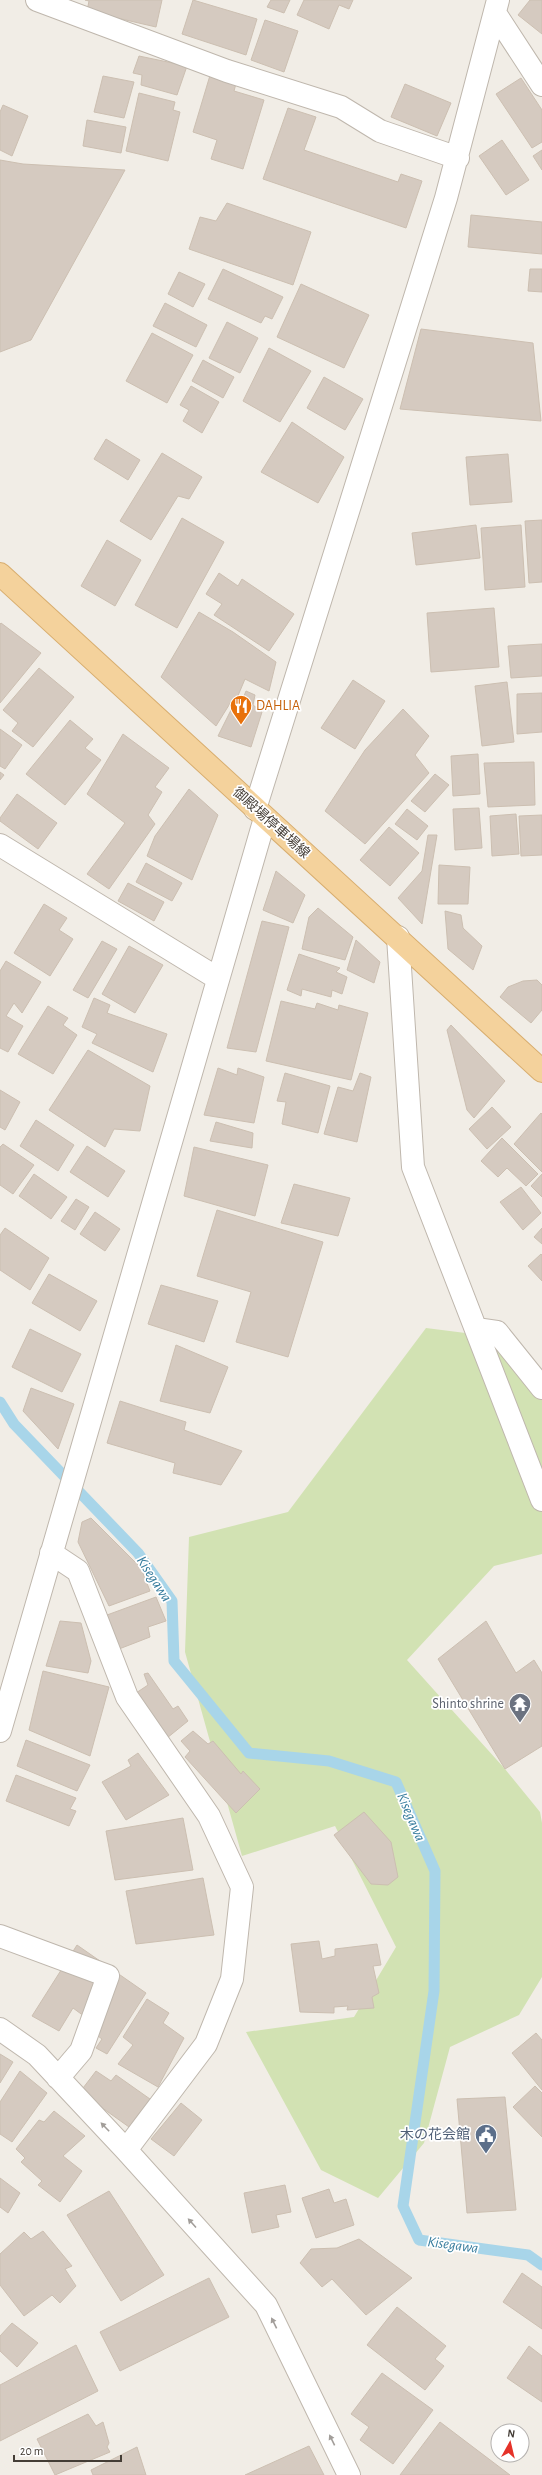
<svg xmlns="http://www.w3.org/2000/svg" width="542" height="2475" font-family="'Alegreya Sans','Noto Sans JP',sans-serif">
	<rect width="100%" height="100%" fill="#f1ede6"/>
	<!-- green -->
	<path fill="#d2e2b3" d="M426 1328 497 1337 542 1383V1554L494 1566 407 1660 505 1769 540 1812 542 1823V1977L519 2015 450 2047 424 2143 378 2198 321 2170 246 2032 354 2017 396 1947 335 1826 242 1856 185 1652 189 1537 288 1512Z"/>
	<g fill="none" stroke-linecap="round" stroke-linejoin="round">
		<!-- stream -->
		<path stroke="#a8d5e9" stroke-width="11" d="M0 1402 14 1424 138 1553 172 1601 174 1661 249 1753 329 1761 396 1782 435 1871 434 1991 403 2206 419 2240 528 2255 542 2265"/>
	</g>
	<!-- building -->
	<path fill="#d5cac0" stroke="#ccbfb1" d="M85 0H162L156 27 87 11 89 1Z
		M193 0 257 19 246 55 182 34Z
		M271 0H290L284 13 267 7Z
		M304 0H353L349 9 339 5 329 29 297 15Z
		M530 0H542V34L518 15Z
		M265 20 298 31 284 72 251 60Z
		M139 56 187 66 177 95 141 85 142 75 133 73Z
		M211 72 237 80 234 91 264 100 243 169 211 159 217 140 193 132Z
		M103 76 134 82 124 118 94 112Z
		M521 78 542 110V142L532 148 496 94Z
		M405 84 451 103 437 136 391 117Z
		M139 93 175 102 173 110 180 112 168 161 126 151Z
		M3 105 28 116 12 156 0 150V112Z
		M288 108 316 117 304 150 398 182 401 174 422 181 406 228 263 179Z
		M87 120 126 127 121 153 83 146Z
		M502 140 529 180 506 195 479 156Z
		M542 150V170L533 156Z
		M0 160 23 164 125 170 31 340 0 352Z
		M227 203 311 232 293 285 189 249 200 217 216 221Z
		M471 215 542 222V254L468 247Z
		M223 269 283 297 272 319 265 316 261 323 208 299Z
		M530 269H542V292L528 291Z
		M179 272 205 284 193 307 168 294Z
		M301 284 369 315 344 368 277 337Z
		M165 303 207 325 196 347 153 326Z
		M227 322 258 338 240 373 209 358Z
		M421 329 533 343 541 421 400 409Z
		M152 333 193 355 167 403 126 381Z
		M269 348 311 371 280 422 243 401Z
		M203 360 234 377 223 398 192 381Z
		M324 377 363 399 345 430 307 408Z
		M191 386 219 402 202 433 183 421 189 410 180 405Z
		M292 422 344 457 318 503 261 472Z
		M106 439 140 460 128 480 94 459Z
		M162 453 202 477 189 499 178 496 151 540 120 521Z
		M508 454 512 502 470 505 466 457Z
		M182 518 224 542 177 628 135 605Z
		M542 520V582L529 583 525 521Z
		M476 525 480 558 416 565 412 533Z
		M521 525 525 587 485 590 481 528Z
		M107 540 141 560 115 606 81 586Z
		M219 573 238 586 242 579 294 614 269 651 214 615 222 604 206 594Z
		M494 608 499 667 431 672 427 613Z
		M199 612 233 632 276 662 269 691 245 679 237 698 234 697 216 726 161 677Z
		M1 623 41 653 0 703V624Z
		M542 644V676L511 678 508 646Z
		M39 668 74 697 33 747 12 731 18 723 3 710Z
		M353 680 385 701 355 749 321 728Z
		M507 682 514 742 482 746 475 686Z
		M246 691 255 695 253 705 262 712 251 747 218 736 231 710 238 711Z
		M542 693V732L517 734V694Z
		M403 709 429 736 415 755 429 773 365 844 325 811 365 750Z
		M70 720 93 739 85 748 101 760 65 805 26 774Z
		M0 729 22 745 5 769 0 766Z
		M123 734 169 768 155 787 162 792 148 815 155 824 109 889 87 874 125 823 87 794Z
		M478 754 480 794 453 796 451 756Z
		M534 762 535 805 488 807 484 763Z
		M0 772 4 775 0 780Z
		M435 774 449 785 425 812 411 801Z
		M189 789 218 815 192 880 147 856 155 836Z
		M17 794 57 823 38 849 0 821V818Z
		M479 808 482 848 455 850 453 809Z
		M407 809 428 826 417 840 395 824Z
		M516 814 519 854 492 856 490 816Z
		M542 815V855L521 856 519 816Z
		M389 827 419 853 390 886 360 860Z
		M428 835H437L422 924 398 898 422 871Z
		M146 863 182 883 172 901 136 882Z
		M439 865 470 867 468 904H438Z
		M276 871 305 895 293 923 263 910Z
		M128 883 164 902 154 921 118 901Z
		M44 904 67 918 59 930 73 939 50 976 14 953Z
		M318 908 353 937 345 960 302 949 309 917Z
		M445 911 461 915 463 928 482 946 473 970 448 949Z
		M262 921 289 927 256 1052 227 1048Z
		M356 940 380 962 374 983 347 970Z
		M102 941 117 949 88 998 73 990Z
		M129 946 163 965 135 1013 102 994Z
		M299 954 340 968 336 972 347 977 342 994 332 990 331 997 302 989 301 996 287 990Z
		M6 961 41 982 22 1013 14 1003 6 1016 23 1026 8 1052 0 1048V971Z
		M537 980 542 985V1010L531 1023 500 997 508 987 523 981Z
		M94 998 110 1005 107 1013 167 1034 153 1072 92 1043 97 1034 82 1027Z
		M281 1001 315 1009 317 1003 338 1010 339 1005 368 1013 351 1080 266 1061Z
		M48 1006 68 1018 63 1025 77 1035 53 1074 18 1054Z
		M451 1025 505 1081 474 1118 467 1110 447 1030Z
		M88 1050 150 1086 140 1131 114 1129 105 1147 49 1110Z
		M218 1068 237 1075 238 1068 264 1077 254 1123 204 1115Z
		M285 1073 330 1086 318 1133 282 1124 286 1102 277 1101Z
		M360 1073 371 1077 357 1142 324 1134 338 1087 353 1091Z
		M0 1090 20 1102 5 1130 0 1127Z
		M492 1107 511 1127 487 1149 469 1129Z
		M541 1113 542 1114V1172L514 1144Z
		M36 1120 74 1145 58 1171 20 1146Z
		M216 1122 253 1133 252 1148 210 1141Z
		M502 1138 538 1174 526 1186 507 1168 498 1177 481 1161Z
		M3 1144 34 1165 13 1194 0 1185V1147Z
		M87 1146 125 1171 108 1197 70 1172Z
		M194 1147 268 1165 255 1216 184 1196Z
		M34 1174 67 1197 51 1219 19 1196Z
		M542 1174V1197L531 1186Z
		M294 1184 350 1198 338 1236 281 1223Z
		M521 1187 541 1213 523 1230 500 1202Z
		M76 1199 89 1207 75 1230 61 1221Z
		M217 1210 323 1242 288 1357 236 1342 251 1292 197 1276Z
		M95 1212 120 1229 105 1251 80 1234Z
		M5 1228 49 1258 30 1290 0 1270V1235Z
		M542 1228V1244L534 1237Z
		M541 1254 542 1255V1281L528 1266Z
		M49 1274 97 1301 80 1331 32 1303Z
		M161 1285 218 1301 204 1342 148 1324Z
		M30 1329 81 1354 62 1392 12 1367Z
		M176 1345 228 1367 210 1413 160 1401Z
		M31 1388 74 1404 58 1449 23 1411Z
		M120 1401 186 1422 184 1430 242 1451 221 1485 173 1473 175 1463 107 1443Z
		M91 1518 141 1568 150 1591 109 1606 78 1542 82 1522Z
		M156 1597 166 1621 148 1627 150 1637 119 1649 107 1615Z
		M60 1621 81 1623 91 1661 88 1673 46 1666Z
		M486 1621 516 1673 534 1660 542 1673V1746L505 1769 438 1659Z
		M43 1671 109 1687 90 1756 29 1730Z
		M148 1673 173 1709 178 1706 188 1721 167 1738 136 1693 148 1685 144 1674Z
		M193 1731 208 1744 213 1741 241 1774 243 1771 260 1789 236 1813 185 1757 190 1751 181 1741Z
		M26 1740 90 1765 77 1791 17 1766Z
		M138 1753 169 1795 126 1820 102 1782 131 1766 128 1760Z
		M16 1775 76 1798 70 1809 76 1811 69 1826 6 1801Z
		M364 1812 391 1842 398 1877 388 1885 371 1884 334 1835Z
		M183 1818 193 1870 115 1880 106 1831Z
		M203 1878 214 1935 136 1944 126 1891Z
		M319 1941 322 1959 335 1956V1949L377 1944 381 1965 373 1966 379 1993 372 1997 374 2008 347 2010 348 2006 334 2007V2013L300 2012 291 1944Z
		M77 1945 146 1993 107 2054 96 2048 102 2039 83 2025 88 2019 73 2008 59 2031 32 2016Z
		M147 1999 169 2013 163 2023 184 2038 158 2087 118 2064 133 2045 123 2037Z
		M536 2033 542 2040V2090L512 2053Z
		M0 2054 13 2062 0 2083Z
		M20 2071 47 2093 12 2142 0 2134V2102Z
		M96 2071 111 2081 116 2075 150 2099 129 2127 80 2092Z
		M535 2086 542 2093V2137L513 2107Z
		M505 2097 516 2210 467 2213 457 2099Z
		M181 2103 202 2120 174 2156 151 2139Z
		M54 2111 85 2136 63 2156 82 2171 60 2202 38 2185 42 2181 21 2162 25 2158 16 2149 39 2120 44 2122Z
		M0 2178 20 2193 8 2213 0 2207Z
		M285 2185 291 2212 276 2215 279 2227 252 2233 244 2193Z
		M329 2189 334 2203 346 2199 354 2225 316 2238 302 2198Z
		M109 2191 164 2275 121 2301 67 2215Z
		M43 2231 72 2266 65 2269 76 2286 60 2303 52 2295 24 2316 0 2285V2254L24 2232 31 2239Z
		M359 2239 412 2278 366 2315 332 2279 322 2287 300 2263 311 2249 337 2248Z
		M522 2273 542 2287V2329L503 2302Z
		M209 2278 229 2317 120 2371 100 2332Z
		M397 2307 446 2346 435 2359 444 2366 425 2390 367 2345Z
		M12 2323 38 2343 17 2367 0 2351V2336Z
		M76 2345 98 2391 0 2441V2385Z
		M529 2346 542 2356V2402L507 2378Z
		M382 2373 433 2410 393 2464 360 2440 369 2427 351 2414Z
		M88 2414 96 2426 103 2422 109 2443 107 2447 110 2452 55 2475 37 2439Z
		M440 2422 510 2475H400Z
		M309 2446 324 2475H245Z
		M137 2447 146 2475H93L91 2470Z"/>
	<g fill="none" stroke-linecap="round" stroke-linejoin="round">
		<!-- minor casing -->
		<g stroke="#bfb7ad" stroke-width="24">
			<path id="minor" d="M37 0 227 71 341 107 380 131 458 158
				M495 13 542 85
				M255 809 446 198 498 0
				M0 845 217 978
				M398 937 413 1167 542 1500
				M476 1329 497 1332 542 1388
				M51 1553 78 1571 127 1697 209 1816 242 1887 232 1979 206 2044 126 2150
				M0 1731 265 818
				M0 1936 108 1976 81 2051 58 2078
				M0 2029 37 2055 126 2150 266 2305 349 2475"/>
		</g>
		<!-- major casing -->
		<g stroke="#d8ad6e" stroke-width="24">
			<path id="major" d="M0 574 542 1071"/>
		</g>
		<!-- minor -->
		<use href="#minor" stroke="#fff" stroke-width="22"/>
		<!-- major -->
		<use href="#major" stroke="#f4d29c" stroke-width="22"/>
	</g>
	<!-- one-way arrows -->
	<defs><path id="oneway-solid" d="M-6-.8H1V-3.2L6.5 0L1 3.2V.8H-6Z"/></defs>
	<g fill="#a29e9a">
		<use href="#oneway-solid" transform="translate(105 2127) rotate(-134)"/>
		<use href="#oneway-solid" transform="translate(192 2223) rotate(-132)"/>
		<use href="#oneway-solid" transform="translate(274 2323) rotate(-116)"/>
		<use href="#oneway-solid" transform="translate(332 2440) rotate(-116)"/>
	</g>
	<!-- icons -->
	<defs>
		<g id="restaurant-pin" transform="scale(1.15)"><path d="M0 17L-7.5 6A9.5 9.5 0 1 1 7.5 6Z" fill="#e8710a" stroke="#fff"/><path d="M-5-6h1v4h1v-4h1v4h1v-4h1v5L-1.5 .5V6h-2V.5L-5-1ZM5-6V6H3V1.5H1.5Q1.5-4 5-6Z" fill="#fff"/></g>
		<g id="temple-pin" transform="scale(1.15)"><path d="M0 17L-7.5 6A9.5 9.5 0 1 1 7.5 6Z" fill="#6b7280" stroke="#fff"/><path d="M0-6L5-2H3V0L6.5 2.5H4V6H1.5V3h-3V6H-4V2.5H-6.5L-3 0V-2H-5Z" fill="#fff"/></g>
		<g id="civic-pin" transform="scale(1.15)"><path d="M0 17L-7.5 6A9.5 9.5 0 1 1 7.5 6Z" fill="#5c6f8a" stroke="#fff"/><path d="M-.6-6.5H3V-4.5H.6V-3L4-1V1h2V6H-6V1h2V-1L-.6-3ZM-1.2 2.5V6h2.4V2.5Z" fill="#fff"/></g>
	</defs>
	<g fill-rule="evenodd">
		<use href="#restaurant-pin" x="241" y="706"/>
		<use href="#temple-pin" x="520" y="1704"/>
		<use href="#civic-pin" x="486" y="2135"/>
	</g>
	<g text-anchor="middle" dominant-baseline="central" stroke-width="3.5" stroke-linejoin="round" paint-order="stroke">
		<!-- food labels -->
		<g font-size="14" fill="#c56008" stroke="#fff" text-anchor="start">
			<text x="256" y="706">DAHLIA</text>
		</g>
		<!-- street labels -->
		<g font-size="14" fill="#443d36" stroke="#fff">
			<text transform="translate(271 823) rotate(42)">御殿場停車場線</text>
		</g>
		<!-- worship labels -->
		<g font-size="14" fill="#5b616d" stroke="#fff" text-anchor="end">
			<text x="504" y="1704">Shinto shrine</text>
		</g>
		<!-- service labels -->
		<g font-size="14" fill="#4e5e75" stroke="#fff" text-anchor="end">
			<text x="470" y="2135">木の花会館</text>
		</g>
		<!-- water labels -->
		<g font-size="15" font-style="italic" fill="#387d9e" stroke="#fff">
			<text transform="translate(154 1579) rotate(57)">Kisegawa</text>
			<text transform="translate(411 1817) rotate(67)">Kisegawa</text>
			<text transform="translate(453 2245) rotate(8)">Kisegawa</text>
		</g>
	</g>
	<!-- north arrow -->
	<g transform="translate(510 2443) rotate(8)"><circle r="19" fill="#ffffff" stroke="#b4b1af"/>
	<path d="M0-3L7 15L0 10L-7 15Z" fill="#e53229"/>
	<text y="-6" font-size="11" font-weight="bold" text-anchor="middle" fill="#443d36">N</text>
	</g>
	<!-- scale -->
	<path d="M14 2455v6h107v-6" fill="none" stroke="#443d36" stroke-width="2"/>
	<text x="20" y="2455" font-size="12" fill="#443d36" stroke="#ffffff" stroke-width="3" paint-order="stroke">20 m</text>
</svg>
